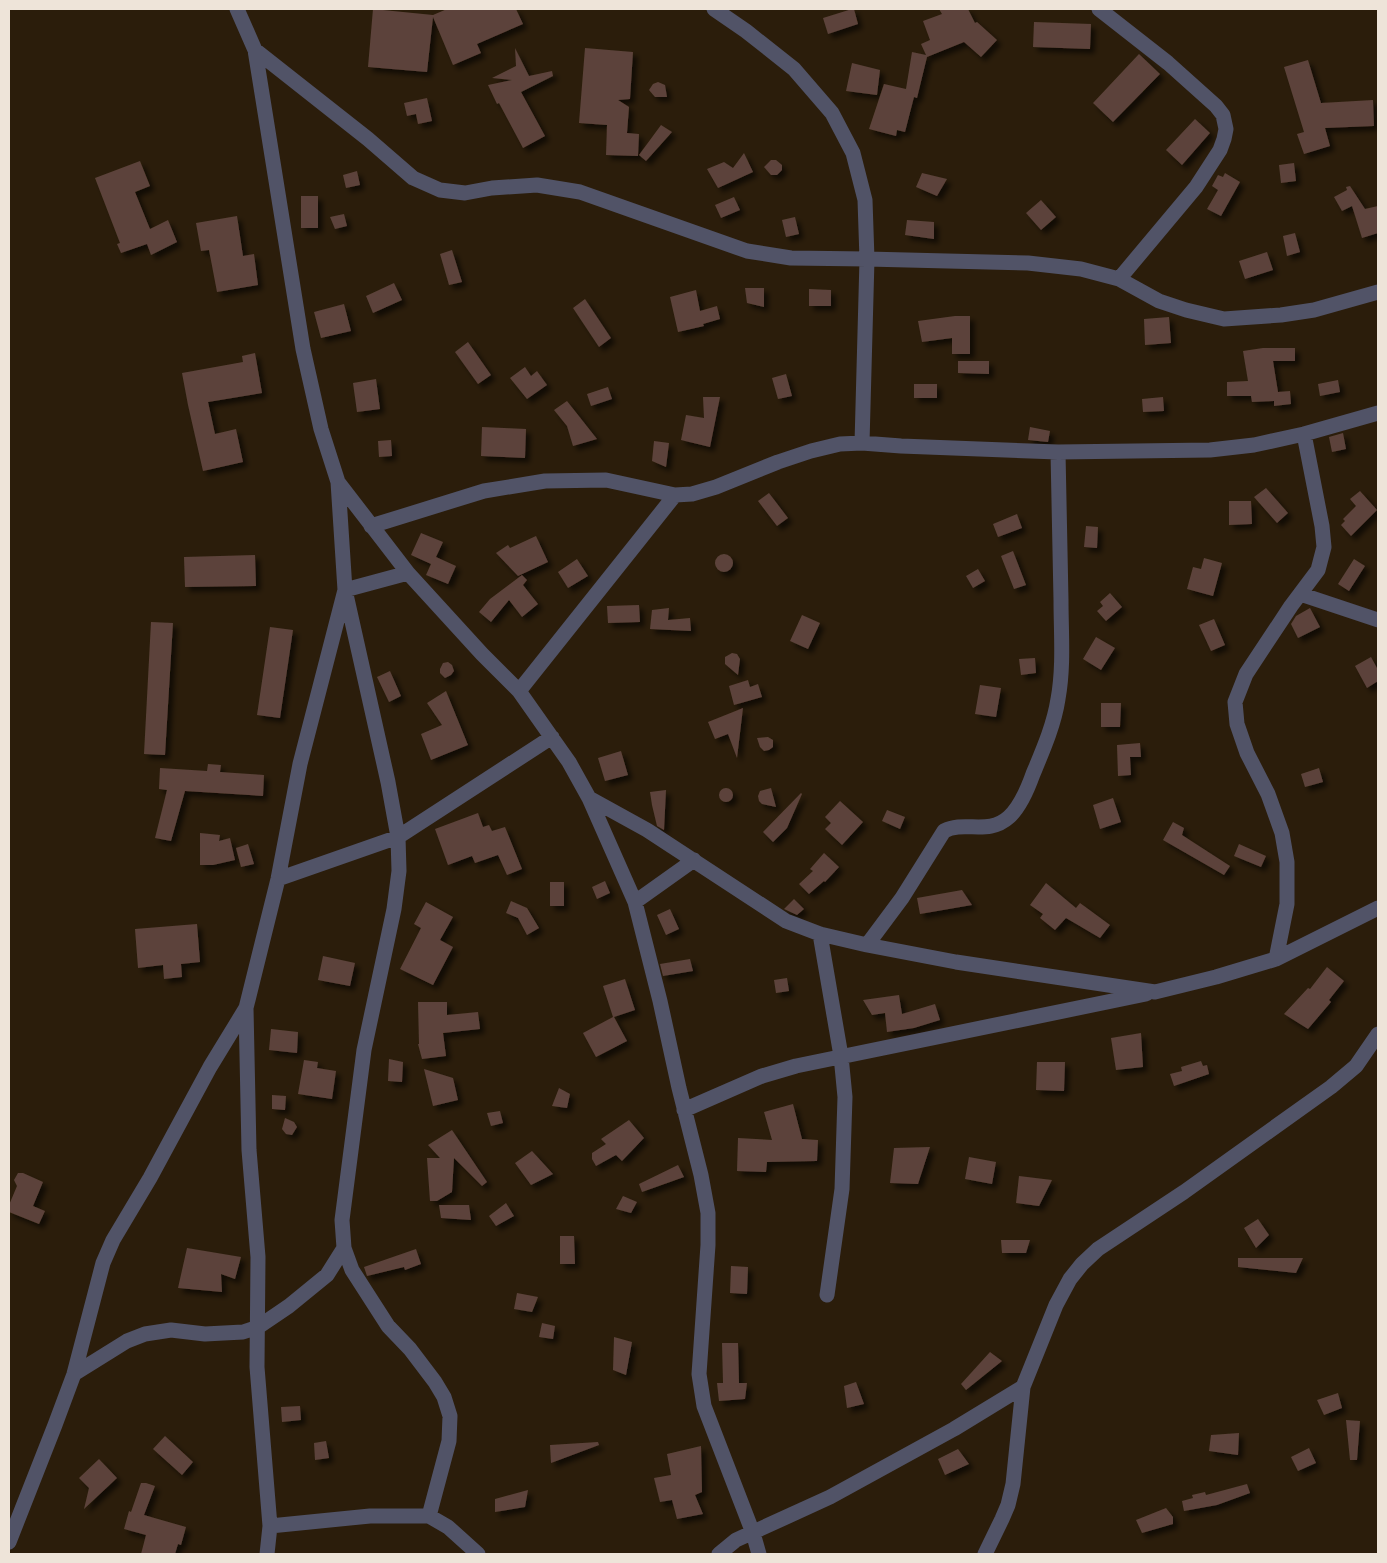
<svg xmlns="http://www.w3.org/2000/svg" width="1387" height="1563" font-family="'Fira Sans Condensed',sans-serif">
	<defs>
		<filter id="shadow"><feDropShadow dx="4.5" dy="4.5" stdDeviation="2.5" flood-color="#0009"/></filter>
	</defs>
	<rect width="100%" height="100%" fill="#2b1d0b"/>
	<!-- building -->
	<path fill="#5c433a" filter="url(#shadow)" d="M373 9 433 15 447 9H516L523 24 477 44 481 53 453 65 433 17 427 72 368 67Z
		M852 9H854L858 24 828 34 823 18Z
		M939 9H968L975 23 977 22 997 40 981 57 964 42 927 57 917 98 914 97 905 132 897 130 896 136 869 129 884 84 906 89 912 52 926 55 921 44 930 40 923 21 942 14Z
		M1034 22 1091 24 1090 49 1033 47Z
		M515 48 529 76 552 71 553 76 521 92 545 136 523 148 499 103 497 104 488 85 512 80 492 78 516 66Z
		M585 48 633 52 630 99 618 100 629 107 627 133 639 134 638 156 606 155 607 125 579 123Z
		M1139 54 1160 74 1113 122 1093 103Z
		M1308 60 1321 103 1373 100 1374 126 1325 128 1330 146 1304 154 1297 134 1304 132 1284 67Z
		M852 63 880 70 877 95 846 91Z
		M658 82 665 85 667 97H655L649 90 653 84Z
		M427 98 432 121 418 124 416 114 407 116 404 103Z
		M1195 119 1210 133 1182 165 1166 150Z
		M661 125 672 132 646 161 639 155Z
		M744 153 753 172 718 188 707 169 724 162 733 168Z
		M771 160H776L782 165V170L777 175H771L764 167Z
		M140 161 150 186 135 192 150 229 168 220 177 242 151 255 147 244 121 253 117 244 120 243 95 178Z
		M1294 163 1296 181 1281 183 1279 165Z
		M357 171 360 185 346 188 343 175Z
		M922 173 947 179 937 196 916 187Z
		M1225 173 1240 182 1221 216 1207 209 1218 190 1212 186 1218 175 1223 177Z
		M1350 186 1365 209 1378 206V233L1362 238 1352 206 1342 211 1334 197 1347 190 1346 187Z
		M301 196H318V228H301Z
		M734 197 740 210 721 218 715 205Z
		M1041 200 1056 217 1041 230 1026 213Z
		M344 214 347 226 335 229 330 217Z
		M237 216 243 256 254 254 258 285 217 292 209 250 201 251 196 223Z
		M795 217 799 234 786 237 782 220Z
		M907 220 934 222V239L905 235Z
		M1295 233 1300 252 1287 256 1283 236Z
		M452 250 462 282 449 285 440 254Z
		M1267 252 1273 270 1245 279 1239 261Z
		M394 283 402 300 373 313 366 296Z
		M745 288H764V307L747 303Z
		M809 289 831 290V306H809Z
		M696 290 700 311 717 306 720 319 703 324 704 326 678 332 670 297Z
		M585 299 611 338 599 347 573 308Z
		M344 304 351 331 321 338 314 312Z
		M955 316H970V354H952V338L922 342 918 321Z
		M1169 317 1171 343 1145 345 1144 319Z
		M468 342 491 375 478 384 455 352Z
		M1263 348H1295V361H1273L1278 392 1290 391 1291 404 1274 406V401L1252 402 1251 396H1227V382L1248 381 1243 351Z
		M255 353 262 393 208 402 215 434 236 429 243 462 203 471 188 405 182 373 243 362 242 356Z
		M958 361H989V374L958 373Z
		M525 367 531 376 537 371 547 385 527 399 510 378Z
		M786 374 792 396 778 399 772 378Z
		M376 379 380 409 357 412 353 383Z
		M1338 380 1340 392 1320 396 1318 384Z
		M914 384H937V398H914Z
		M608 387 612 399 591 406 587 394Z
		M703 397H720L710 447 681 440 686 415 704 418Z
		M1163 397 1164 411 1143 412 1142 399Z
		M567 401 597 439 573 446 567 426 554 410Z
		M482 427 526 429 525 458 481 456Z
		M1030 427 1050 431 1048 442 1028 440Z
		M1343 433 1346 449 1332 452 1329 437Z
		M391 440 392 456 379 457 378 441Z
		M654 441 669 443 666 467 652 461Z
		M1266 488 1288 513 1277 523 1254 497Z
		M1360 491 1377 510 1351 536 1341 525 1345 521 1343 519 1356 506 1350 499Z
		M769 493 788 518 777 526 758 501Z
		M1229 501H1251L1252 524 1229 525Z
		M1017 514 1022 528 998 537 993 524Z
		M1086 526 1098 527 1097 548 1084 547Z
		M421 533 443 542 436 557 456 566 448 584 426 575 431 564 411 555Z
		M536 536 548 562 518 576 496 553 508 545 510 548Z
		M1013 551 1026 585 1014 589 1001 556Z
		M715 563a9 9 0 1 1 18 0a9 9 0 1 1-18 0Z
		M255 555 256 586 185 587 184 557Z
		M1204 558 1222 563 1213 596 1187 589 1193 567 1201 569Z
		M577 559 588 576 568 588 558 572Z
		M1354 559 1365 566 1349 591 1338 584Z
		M978 569 985 581 973 588 966 576Z
		M522 575 527 580 523 585 538 604 522 617 509 600 491 622 479 612 490 599Z
		M1110 593 1122 607 1106 621 1097 611 1103 606 1100 602Z
		M639 605 640 622 608 623 607 606Z
		M669 608 668 620 690 618 691 631 650 629 652 610Z
		M1310 608 1320 627 1298 638 1291 624 1296 616Z
		M802 615 820 623 808 649 790 641Z
		M1214 619 1225 645 1211 651 1199 625Z
		M151 622 173 623 165 755 144 754Z
		M270 627 293 630 280 718 257 715Z
		M1096 637 1115 648 1101 670 1083 659Z
		M732 653 737 654 740 659 738 675 725 664V657Z
		M1371 657 1378 670V681L1367 688 1355 666Z
		M1035 658 1036 673 1021 675 1019 659Z
		M448 662 452 665 454 671 451 675 445 678 440 673V669L443 663Z
		M390 671 401 696 389 702 377 677Z
		M748 680 750 687 758 684 762 697 734 705 729 686Z
		M980 685 1001 688 996 717 975 714Z
		M446 691 468 745 431 760 421 734 442 725 427 703Z
		M1101 703H1121L1120 727H1101Z
		M743 708 737 758 728 734 715 739 708 722Z
		M768 737 773 740V747L769 750 764 751 760 747 757 738Z
		M1140 743 1141 757H1130L1131 775 1118 776 1117 745Z
		M621 751 628 775 605 781 598 758Z
		M208 764 221 765 220 772 264 775 263 796 185 791 171 841 155 838 167 790 159 789 160 768 207 771Z
		M1319 768 1323 782 1305 787 1301 774Z
		M719 795a7 7 0 1 1 14 0a7 7 0 1 1-14 0Z
		M771 788 776 807 762 804 759 801 758 796 760 791Z
		M666 790 664 830 657 826 652 805 650 792Z
		M801 793 802 794 787 828 773 842 763 832Z
		M1113 798 1121 822 1100 829 1093 805Z
		M840 801 863 822 842 845 825 829 831 823 825 817Z
		M887 810 905 817 900 829 882 821Z
		M478 813 483 827 489 825 492 831 505 827 522 869 507 875 498 855 475 863 472 856 448 865 435 829Z
		M1173 822 1184 828 1182 835 1230 866 1224 875 1163 840Z
		M200 833 220 835 219 841 230 838 235 860 213 865H200Z
		M248 844 254 864 241 867 236 848Z
		M1239 844 1266 856 1261 867 1234 856Z
		M824 853 839 867 825 882 824 881 809 894 799 884 813 871 810 869Z
		M605 881 610 893 597 899 592 887Z
		M550 882H564V906H550Z
		M1046 883 1076 908 1080 903 1110 925 1100 938 1066 918 1055 930 1040 918 1043 914 1030 905Z
		M962 890 972 905 920 914 917 898Z
		M794 899 804 909 797 915 784 909Z
		M511 901 527 908 539 928 527 935 518 918 506 913Z
		M426 902 453 917 440 940 453 947 433 985 400 969 421 928 414 924Z
		M670 909 679 929 666 935 657 915Z
		M197 924 200 962 181 964 182 977 164 979 163 965 138 968 135 929Z
		M323 956 355 963 350 986 318 980Z
		M690 959 693 971 663 976 660 964Z
		M1327 967 1344 981 1329 1000 1331 1002 1308 1029 1284 1014 1308 988 1310 989Z
		M787 978 789 991 776 993 774 980Z
		M625 979 635 1010 614 1017 627 1041 596 1057 583 1033 613 1017 603 986Z
		M899 995 902 1014 935 1004 940 1020 914 1028 887 1032 885 1013 872 1015 863 1000Z
		M418 1002H447V1015L478 1012 480 1029 443 1033 446 1056 422 1059 418 1044H419Z
		M271 1029 298 1032 297 1053 269 1050Z
		M1141 1033 1143 1067 1116 1070 1111 1038Z
		M389 1059 403 1062 402 1082 388 1081Z
		M304 1060 318 1062 317 1068 336 1071 332 1099 298 1094Z
		M1201 1061 1203 1066 1207 1065 1209 1074 1174 1086 1170 1074 1182 1071 1181 1067Z
		M1037 1062H1065L1064 1091 1036 1090Z
		M424 1069 453 1078 458 1100 433 1106Z
		M559 1088 570 1094 567 1108 552 1106Z
		M272 1095 286 1096 285 1110 272 1109Z
		M793 1104 802 1139 818 1140 817 1161 767 1162 766 1172 737 1171 738 1138 772 1140 764 1112Z
		M500 1111 503 1123 491 1126 487 1113Z
		M285 1118 294 1122 297 1127 292 1135 286 1134 282 1129Z
		M629 1120 644 1138 622 1161 616 1155 596 1166 592 1159V1153L606 1144 601 1139Z
		M452 1130 487 1182 482 1186 454 1158 452 1192 437 1201H430L427 1158H440L428 1145Z
		M930 1147 918 1184 890 1183 894 1148Z
		M532 1151 553 1174 531 1185 515 1163Z
		M969 1157 996 1162 992 1184 965 1179Z
		M678 1165 684 1177 642 1192 639 1184Z
		M18 1173H23L43 1182 33 1206 45 1211 39 1224 9 1212V1205L17 1186 14 1180Z
		M1019 1176 1052 1180 1039 1206 1016 1203Z
		M623 1196 637 1202 631 1213 616 1209Z
		M506 1203 514 1216 496 1226 489 1216Z
		M439 1205H469L471 1220 441 1218Z
		M1258 1219 1269 1235 1256 1248 1244 1228Z
		M560 1236H574L575 1264H560Z
		M1001 1240H1030L1026 1253H1002Z
		M187 1248 241 1257 235 1279 221 1274 222 1292 178 1288Z
		M416 1249 421 1264 405 1270 404 1267 367 1276 364 1267Z
		M1238 1258H1303L1296 1273 1238 1267Z
		M731 1266 748 1267 747 1294 730 1293Z
		M517 1293 538 1297 532 1312 514 1309Z
		M542 1323 555 1326 553 1339 539 1337Z
		M614 1337 632 1342 626 1375 613 1370Z
		M722 1343H738L739 1383H747L745 1399 719 1401 717 1383H723Z
		M990 1352 1002 1361 966 1390 961 1384Z
		M856 1382 864 1404 847 1408 844 1386Z
		M1338 1393 1342 1408 1324 1415 1317 1400Z
		M300 1406 301 1420 282 1422 281 1407Z
		M1346 1420 1360 1421 1357 1460H1350Z
		M1239 1433 1238 1455 1209 1451 1211 1435Z
		M165 1436 193 1462 182 1475 153 1449Z
		M326 1441 329 1458 315 1460 314 1443Z
		M598 1442 599 1445 551 1463 550 1445Z
		M701 1446 702 1492 695 1495 703 1514 677 1519 672 1500 660 1502 654 1478 671 1475 667 1454Z
		M1309 1448 1316 1463 1298 1471 1291 1457Z
		M958 1449 969 1464 945 1475 938 1459Z
		M99 1459 117 1478 84 1509 89 1488 79 1478Z
		M141 1483H146L155 1486 144 1515 186 1527 181 1545 178 1544 175 1554H141L146 1535 124 1529 129 1511 131 1512Z
		M1247 1484 1250 1493 1217 1505 1184 1511 1182 1501 1193 1498 1192 1495 1205 1492 1206 1495Z
		M528 1490 525 1507 495 1512V1499Z
		M1166 1508 1173 1517V1524L1142 1533 1136 1520Z"/>
	<g fill="none" stroke-linecap="round" stroke-linejoin="round">
		<!-- minor -->
		<path stroke="#515367" stroke-width="15" d="M237 9 255 50 303 349 321 429 338 482 408 573 482 654 519 691 569 762 589 798 647 830 786 921 820 934 867 945 956 962 1155 992 1216 977 1276 959 1378 908
			M714 9 746 31 794 69 832 113 853 153 865 200 867 259 862 443
			M1099 9 1168 63 1216 106 1223 115 1226 129 1224 139 1220 150 1196 187 1119 279
			M255 50 368 139 413 178 440 190 465 193 492 188 537 185 580 192 747 251 791 258 867 259 1028 263 1081 269 1119 279 1159 301 1186 310 1224 319 1281 315 1314 310 1378 292
			M338 482 345 590 388 782 398 837 399 871 394 909 364 1050 342 1220 344 1248 352 1270 388 1326 410 1349 435 1382 444 1397 450 1416 449 1441 429 1516
			M371 526 484 491 545 481 606 480 675 495 692 494 716 487 778 462 811 451 840 444 862 443 901 446 1058 452 1210 450 1254 445 1304 434 1378 413
			M1300 594 1378 620
			M519 691 675 495
			M589 798 635 902 660 1001 679 1088 701 1175 708 1213V1245L699 1374 704 1406 753 1533 759 1554
			M278 879 398 837 552 737
			M635 902 694 860
			M820 934 841 1056 845 1097 842 1189 827 1295
			M867 945 902 898 944 831C965 820 988 836 1009 817 1020 807 1028 788 1033 774 1043 750 1054 725 1058 699 1064 666 1061 633 1061 600 1060 551 1059 502 1058 452
			M1276 959 1287 904V862L1282 833 1268 794 1247 753 1237 724 1235 702 1246 674 1291 606 1318 570 1324 547 1322 526 1304 434
			M684 1110 762 1076 796 1066 1146 994
			M74 1374 127 1341 145 1334 171 1330 205 1334 243 1332 258 1327 289 1306 327 1275 344 1248
			M270 1526 370 1516H429L448 1527 478 1554
			M9 1542 55 1425 74 1374 103 1263 113 1240 150 1178 210 1067 246 1008
			M267 1554 270 1526 257 1367 258 1257 249 1150 246 1008 278 879 300 764 345 590 408 573
			M719 1554 736 1540 830 1497 954 1429 1023 1387 1056 1305 1070 1279 1082 1264 1098 1249 1184 1192 1331 1087 1356 1066 1378 1034
			M985 1554 1002 1519 1008 1505 1013 1484 1023 1387"/>
	</g>
	<!-- border -->
	<rect width="1387" height="1563" fill="none" stroke="#eee4d9" stroke-width="20"/>
</svg>
